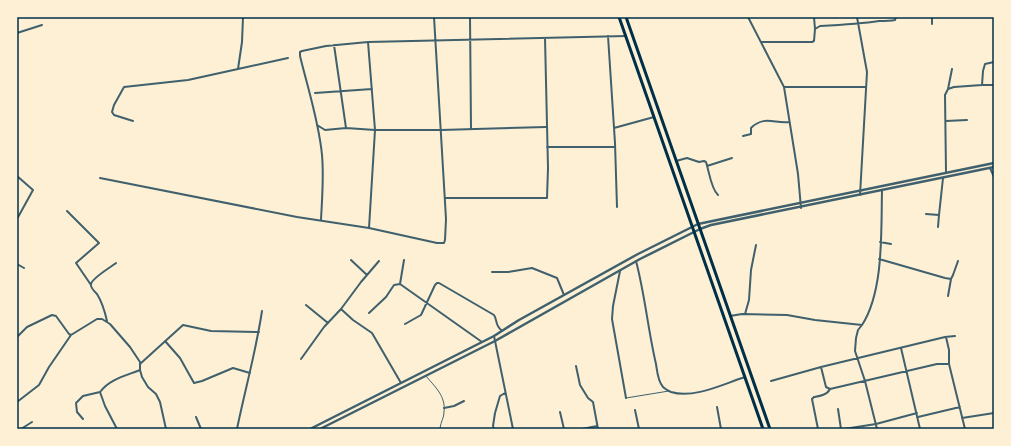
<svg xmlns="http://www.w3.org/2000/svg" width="1011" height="446" font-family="'Noto Sans',sans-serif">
	<rect width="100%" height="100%" fill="#fdf0d5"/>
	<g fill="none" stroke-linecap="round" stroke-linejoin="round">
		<!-- service -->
		<path stroke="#3f606c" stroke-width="1" d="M426 376C435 387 446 396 444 412 444 418 441 421 440 428L442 429
			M626 398 669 391"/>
		<!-- minor -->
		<path stroke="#3f606c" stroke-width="2" d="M470 17 471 129
			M748 17 784 87 798 174 801 208
			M814 17 815 29
			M857 17 867 72 860 195
			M932 24V17
			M17 33 42 25
			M608 36 615 143 617 207
			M368 42 375 130 369 228
			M761 42H812L814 41 815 29 820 26C840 25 860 24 879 21 885 21 890 21 895 20L896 17
			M334 45 346 128
			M238 69 288 58
			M982 85H994
			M784 87H865
			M948 89 952 69
			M315 93 372 89
			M133 121 114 115 112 112 114 105 124 87 188 80 238 69 242 42 243 17
			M946 121 967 120
			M317 125 325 130 346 128 375 130H441L546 127
			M614 128 654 117
			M743 136 751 134V128C764 115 775 124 789 122
			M547 147H615
			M676 161 687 158 699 162 704 161 706 162C709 171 711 189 718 195
			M707 166 732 158
			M990 168 994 177
			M946 172 945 95 948 89 954 87 982 85 983 71 985 64 994 62
			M17 176 33 190 17 219
			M100 178 297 217 369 228 437 243H444L445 240 446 219 434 17
			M445 198H547L548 168 545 38
			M67 211 99 243 76 263 91 285
			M926 214 939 215 943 178
			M321 220C322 199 324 177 322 155 319 122 308 89 300 56V52L302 51 326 46 368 42 626 36
			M938 227 939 215
			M880 242 891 244
			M879 259 945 278 951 279 953 275 958 261
			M351 260 367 275
			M636 261C645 295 648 330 656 364 657 371 658 382 663 387 665 389 669 391 671 392 694 399 723 384 745 377
			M17 264 24 268
			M620 271 613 306 612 319 626 398
			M492 272H508L532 268 557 278 564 295
			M400 284 404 260
			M948 296 951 279
			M306 305 328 323
			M341 309 353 320 372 333 401 383
			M369 313 386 297 394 285 400 284 482 342
			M745 314 749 300 751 270 756 245
			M730 316 742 314 787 315 815 320 862 325C884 291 881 231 882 191
			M107 321C105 312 102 302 97 294 95 292 90 287 91 284 92 278 111 267 116 263
			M405 324 421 315 435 285 437 283H439L494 315C498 321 494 324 502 331
			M862 325 858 330 856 338 855 351 865 381 877 429
			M494 336 513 429
			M17 337 27 327 52 315 56 316 69 334 71 335
			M946 337 949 350V364
			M165 341 180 358 194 383 202 381 233 368 250 373
			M901 348 920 429
			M301 359 324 327 341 309 361 282 379 261
			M140 364 183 325 211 331 259 332
			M576 366 580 385 588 398 593 402 598 429
			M821 367 826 387 830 389 937 364H949L965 429
			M771 381 821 367 945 337 955 336
			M17 402 39 385 49 367 71 335 97 319H102L110 324 130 347 140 362V370L142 377 148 387 156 394 160 402 166 429
			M717 407 721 429
			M444 408 454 406 464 401
			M838 409 841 429
			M635 410 639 429
			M560 412 564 429
			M196 417 201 429
			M918 417 960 407
			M962 418 994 413
			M83 419 77 412 76 403 83 396 100 392
			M21 429 32 422
			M117 429 105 406 100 392C110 379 125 376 140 370
			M237 429C245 390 256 351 262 311
			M494 429 493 426 495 413 500 396 505 393
			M582 429 597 426
			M818 429 812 399 814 397C820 396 827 395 830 389
			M844 429 876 424 917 413"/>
		<!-- tertiary -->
		<path stroke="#3f606c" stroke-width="2.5" d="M310 429 494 336 519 320 638 254 698 224 994 163
			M320 429 495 341 640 259 700 229 711 225 994 167"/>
		<!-- secondary -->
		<path stroke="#003049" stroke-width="3" d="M619 17 763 429
			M626 17 770 429"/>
	</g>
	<!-- border -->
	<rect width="1011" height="446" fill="none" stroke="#fdf0d5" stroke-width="36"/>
	<rect x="18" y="18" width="975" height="410" fill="none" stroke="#003049" stroke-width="1.5"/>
</svg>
